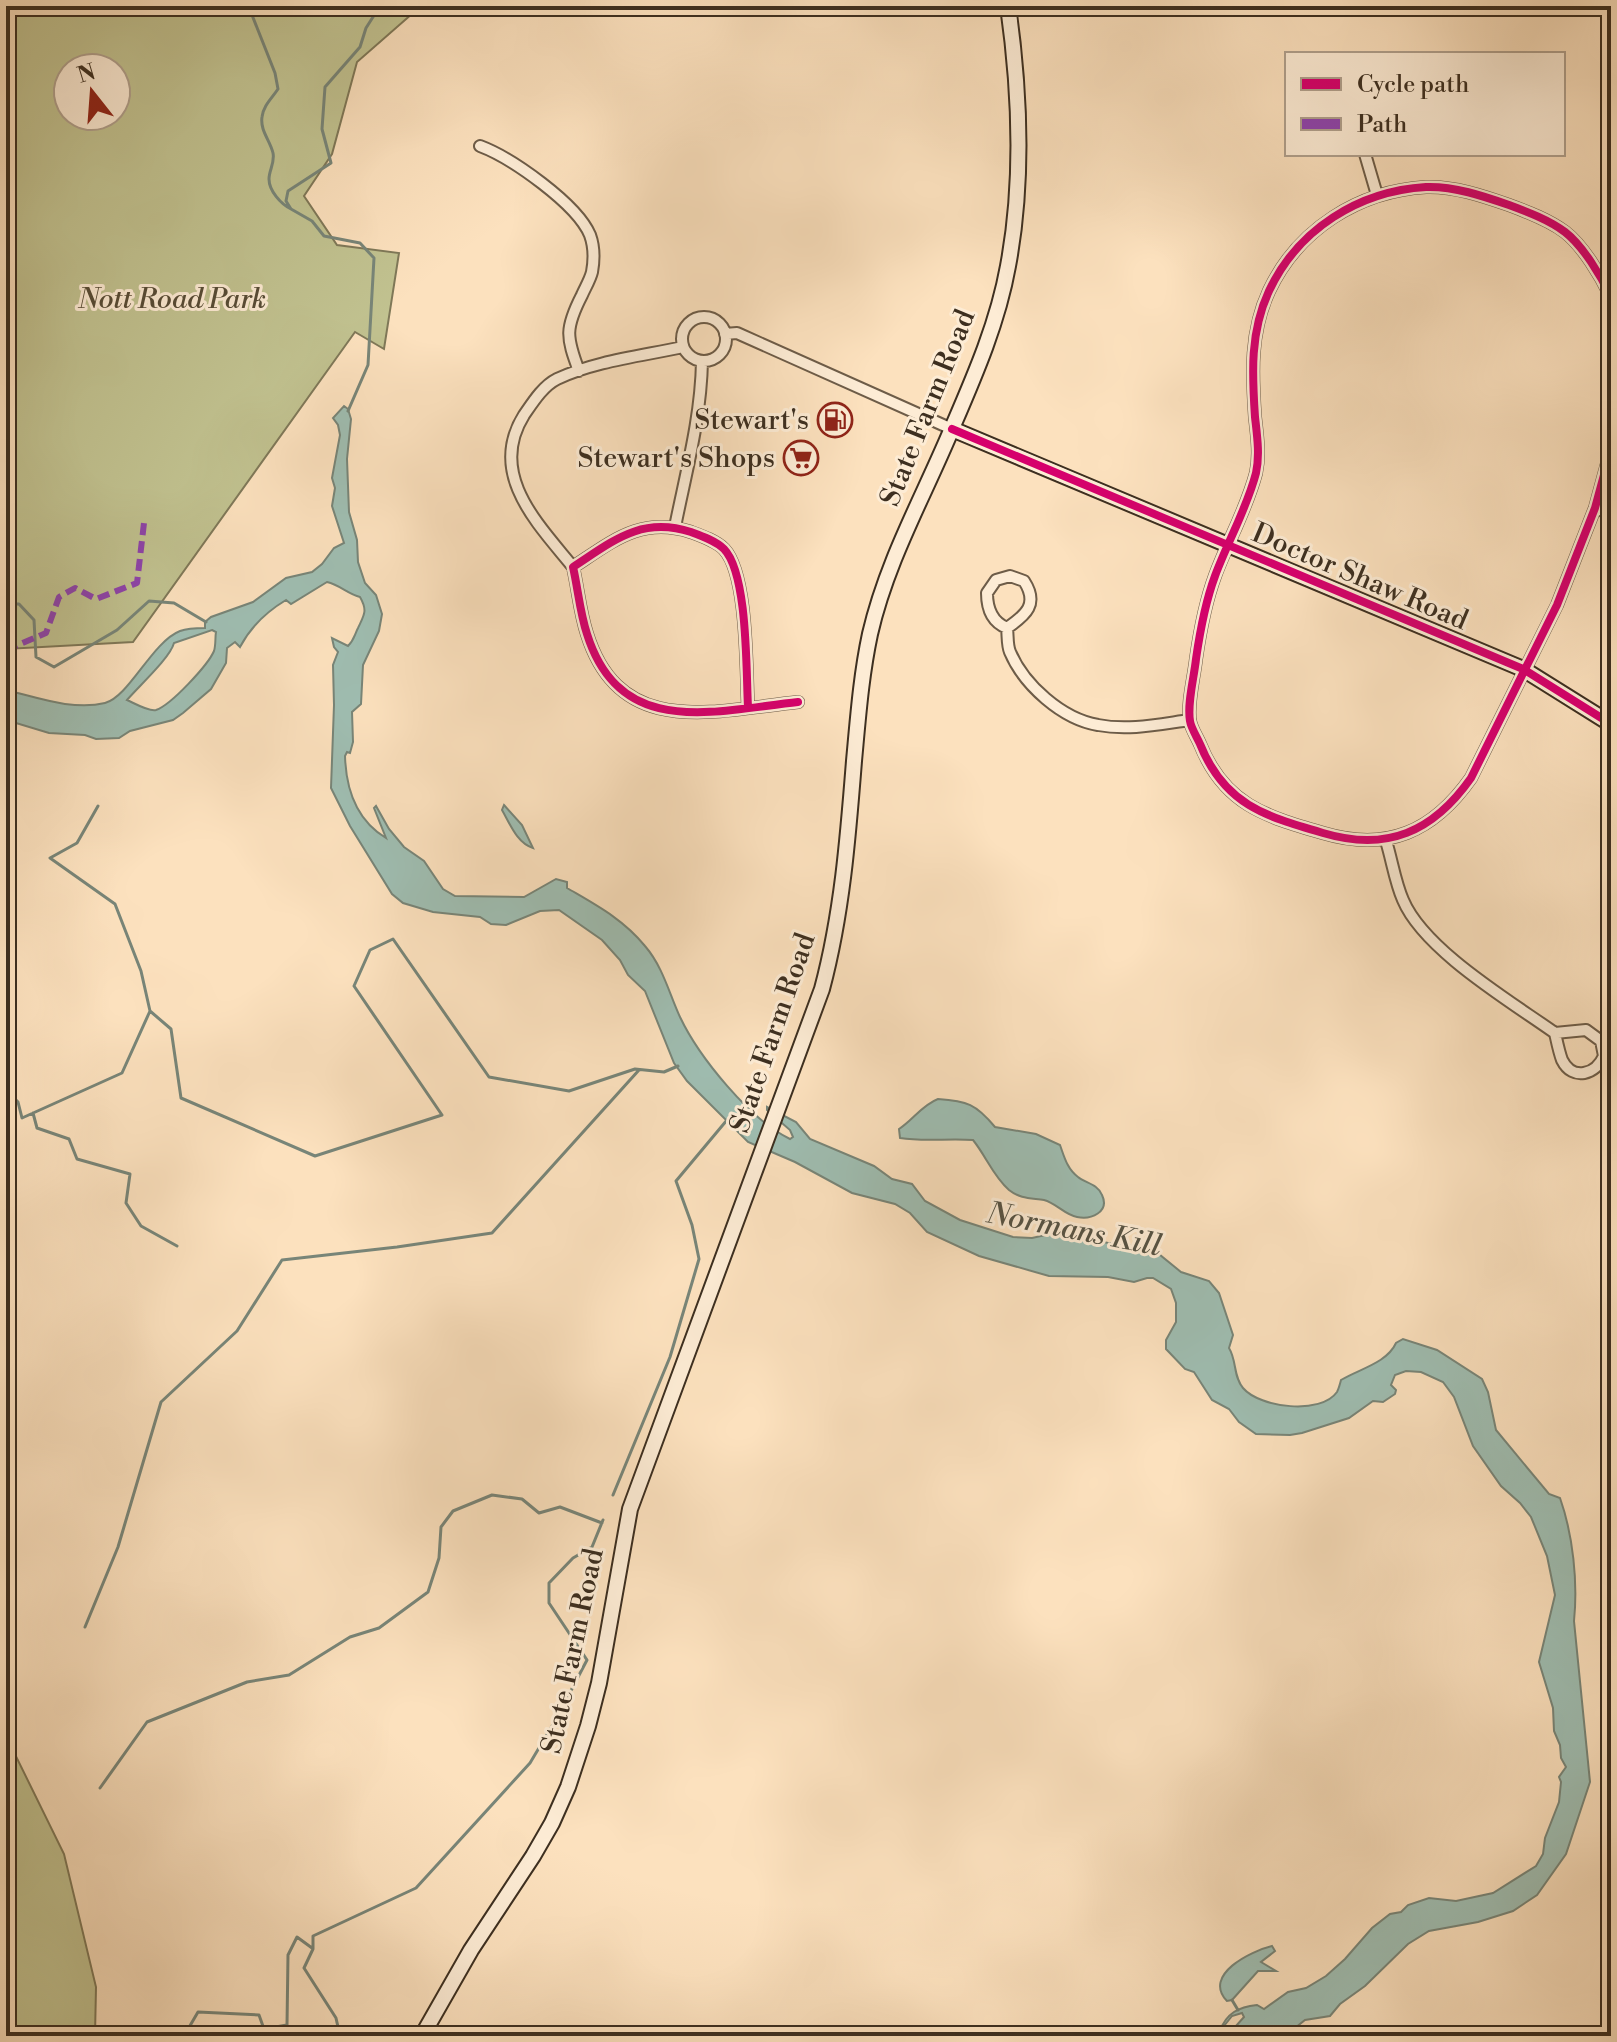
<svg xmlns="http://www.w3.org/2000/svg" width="1617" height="2042" font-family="'Libre Bodoni',serif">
	<rect width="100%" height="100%" fill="#fce1be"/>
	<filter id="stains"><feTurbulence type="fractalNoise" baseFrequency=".0025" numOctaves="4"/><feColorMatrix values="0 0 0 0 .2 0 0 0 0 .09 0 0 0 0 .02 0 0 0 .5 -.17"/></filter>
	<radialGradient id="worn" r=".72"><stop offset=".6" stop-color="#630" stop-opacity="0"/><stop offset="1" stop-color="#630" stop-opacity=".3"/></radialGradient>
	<!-- green -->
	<path fill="#c1c290" stroke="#7f7858" stroke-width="2" fill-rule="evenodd" d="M6 6H421L357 62 332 154 304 196 337 245 399 253 384 349 355 332 133 642 6 649ZM68 68H116V116H68Z
		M6 1736 64 1854 96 1987 95 2036H6Z"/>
	<!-- water -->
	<path fill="#9fbeb2" stroke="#788578" stroke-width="2" fill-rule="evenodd" d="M344 406 348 409 351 419 347 459 349 512 357 540 358 562 365 583 376 595 382 614 379 631 363 665 361 704 352 712 353 742 350 753 347 752 345 756C346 789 356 820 386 838L374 808 376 806 389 829 404 847 424 861 443 889 455 896 524 897 556 879 567 882V888C596 905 623 919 645 946 663 967 669 993 680 1017 699 1057 750 1120 790 1139L793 1137 790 1130 767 1110V1107L796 1122 810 1139 874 1166 892 1179 912 1184 925 1201 960 1220 1013 1237 1032 1238 1050 1234 1073 1235 1108 1243H1122L1160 1255 1181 1272 1209 1281 1219 1293 1233 1335 1229 1348C1237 1361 1233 1376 1243 1388 1260 1408 1321 1415 1337 1392 1339 1388 1340 1384 1341 1380 1359 1369 1387 1363 1396 1343L1403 1339 1437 1350 1482 1379 1488 1392 1496 1430 1549 1494 1560 1498C1573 1535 1578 1582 1574 1621L1590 1782 1566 1854 1537 1895 1513 1911 1478 1922 1429 1931 1408 1944 1365 1986 1340 2004 1330 2016 1305 2020 1285 2036H1227L1244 2017 1242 2013 1232 2016 1220 2031C1226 2013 1239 2007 1257 2005L1264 2009 1288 1992 1306 1988 1326 1976 1345 1959 1372 1928 1390 1914 1401 1912 1408 1905 1429 1898 1456 1901 1493 1893 1536 1866 1543 1854 1545 1838 1559 1802 1561 1782 1559 1777 1566 1767 1561 1758 1560 1745 1554 1731 1553 1708 1539 1662 1555 1595 1547 1556 1531 1517 1520 1503 1501 1486 1473 1446 1454 1397 1443 1382 1421 1372 1406 1371 1395 1375 1391 1385 1396 1390 1395 1394 1383 1402 1373 1401 1349 1418 1302 1433 1290 1435 1256 1434 1239 1422 1229 1409 1212 1400 1194 1372 1185 1369 1166 1349V1340L1176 1322V1303L1171 1289 1153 1278H1147L1134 1282 1108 1277 1049 1276 979 1256 927 1232 910 1213 895 1204 852 1193 795 1162 748 1142 687 1081 674 1063 645 991 628 975 620 960 602 940 559 910 540 911 506 925 491 924 480 917 433 912 403 903 392 894 350 826 331 788 334 705 333 665 338 652 334 647 332 638 348 646C354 640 354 636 358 628 364 615 368 611 360 597 348 594 340 585 327 582L291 604 286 600C266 612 251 626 240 647L235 642 227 648 226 663 211 689 183 713 173 720 130 731 119 738 96 739 85 735 49 733 6 720V690C36 697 73 711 105 703 129 697 152 642 180 631 188 628 197 628 205 628V622L211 617 253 602 286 578 312 572 322 564 334 548 344 543 332 506 335 488 332 478 340 435 338 425 333 418ZM212 630 216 632C215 637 216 645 214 651 208 665 171 705 156 710 149 712 134 703 127 700 140 685 170 658 174 643Z
		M504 805 522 825 533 848C517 843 510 824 502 810Z
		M938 1099C967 1101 976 1104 995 1127L1036 1134 1060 1145C1064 1156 1067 1169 1078 1177 1085 1183 1098 1184 1102 1195 1110 1212 1091 1220 1077 1217 1065 1215 1056 1203 1044 1200 1032 1198 1020 1199 1009 1190 993 1176 986 1156 973 1140 948 1138 925 1142 900 1138L899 1129C913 1120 922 1105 938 1099Z
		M1272 1946 1275 1951 1261 1962 1276 1971H1258L1232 2000 1227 2001C1202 1975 1251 1951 1272 1946Z"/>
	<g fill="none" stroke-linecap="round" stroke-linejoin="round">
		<!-- stream -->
		<path stroke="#788578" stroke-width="3" d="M251 6 252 15 275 73 278 89C272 98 263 106 262 117 260 131 270 140 273 153 275 163 269 170 269 179 269 191 281 204 291 209
			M348 411 368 365 374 258 360 243 324 236 312 221 291 209 286 201 288 191 331 163 322 129 325 87 360 47 366 28 380 6
			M6 604H19L34 620 36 657 54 667 117 630 149 601 174 603 206 622
			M98 806 77 843 50 858 115 904 141 971 150 1011 171 1029 181 1098 315 1156 442 1115 354 986 370 950 393 939 489 1077 569 1091 635 1069 664 1072 678 1066
			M6 1090 18 1102 22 1118 122 1073 150 1011
			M33 1113 37 1128 69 1139 77 1159 130 1174 126 1203 141 1226 177 1246
			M613 1495 670 1357 699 1259 692 1225 676 1181 727 1120
			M85 1627 118 1547 161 1402 237 1331 282 1260 397 1247 492 1233 639 1070
			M100 1788 147 1722 247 1682 289 1675 350 1637 379 1628 428 1592 439 1558 441 1527 453 1511 492 1495 522 1499 539 1513 560 1507 602 1523
			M1232 2000 1238 2010
			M184 2036 198 2012 259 2015 264 2029 287 2025 288 1955 297 1937 312 1948
			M340 2036 336 2018 304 1968 313 1949V1936L416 1888 530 1763 555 1721 587 1660 549 1603V1583L573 1558 592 1547 603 1520"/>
		<!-- street casing -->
		<g stroke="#6d5c48" stroke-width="14">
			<path id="street" d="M480 146C512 158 577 204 590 235 594 246 594 261 592 272 590 280 585 288 582 295 565 328 566 337 579 371
				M1365 154 1377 195
				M1611 297C1601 276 1583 246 1565 232 1549 220 1528 212 1509 205 1483 196 1454 186 1426 187 1359 191 1298 229 1269 291 1250 332 1252 373 1255 417 1257 435 1260 455 1256 473 1247 508 1228 541 1215 576 1205 603 1200 631 1196 659 1194 678 1187 703 1190 721 1191 728 1197 737 1200 744 1224 804 1264 816 1323 833 1387 852 1433 832 1471 778L1557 605 1595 508 1611 449
				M682 339a22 22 0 1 1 44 0a22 22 0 1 1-44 0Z
				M725 334 737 333 952 429
				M1595 508 1611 514
				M675 527C686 472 701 418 702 361
				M573 567C538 524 487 474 524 415 533 402 543 386 557 379 595 361 642 356 683 347
				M1010 576 1024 581C1039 604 1026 615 1007 628 992 622 987 608 987 593L996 580Z
				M1007 628C1008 636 1007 645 1010 652 1024 685 1062 719 1098 725 1129 731 1160 724 1190 720
				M748 707C746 671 748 574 724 549 716 541 702 536 691 532 641 516 613 541 573 567 578 589 580 613 587 634 620 739 713 711 798 702
				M1386 841C1392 860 1395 882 1403 900 1424 950 1510 1001 1555 1033
				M1586 1030 1601 1041 1604 1056C1596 1074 1573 1082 1562 1060 1559 1052 1557 1042 1555 1033Z"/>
		</g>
		<!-- secondary casing -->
		<g stroke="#3d2f20" stroke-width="18">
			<path id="secondary" d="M952 429 1523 669 1611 724
				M422 2036 471 1950 533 1856 552 1823 568 1787 588 1726 599 1683 630 1509 822 989C842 914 848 838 854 761 858 718 861 676 870 634 887 560 924 496 953 426 975 375 998 322 1008 266 1024 181 1020 91 1008 6"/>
		</g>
		<!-- street -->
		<use href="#street" stroke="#fdecd5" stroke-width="10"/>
		<!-- secondary -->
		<use href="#secondary" stroke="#fdecd5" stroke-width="14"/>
		<!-- quiet -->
		<path stroke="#8e44ad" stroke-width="6" stroke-dasharray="12 6" stroke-linecap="butt" d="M6 650 46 633 59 597 75 588 96 599 137 583 144 523"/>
		<!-- cycleway casing -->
		<g stroke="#fdecd5" stroke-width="13">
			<path id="cycleway" d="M1611 297C1601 276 1583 246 1565 232 1549 220 1528 212 1509 205 1483 196 1454 186 1426 187 1359 191 1298 229 1269 291 1250 332 1252 373 1255 417 1257 435 1260 455 1256 473 1247 508 1228 541 1215 576 1205 603 1200 631 1196 659 1194 678 1187 703 1190 721 1191 728 1197 737 1200 744 1224 804 1264 816 1323 833 1387 852 1433 832 1471 778L1557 605 1595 508 1611 449
				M952 429 1523 669 1611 724
				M748 707C746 671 748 574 724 549 716 541 702 536 691 532 641 516 613 541 573 567 578 589 580 613 587 634 620 739 713 711 798 702"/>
		</g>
		<!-- cycleway -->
		<use href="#cycleway" stroke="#d6006c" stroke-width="8"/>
	</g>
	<!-- icons -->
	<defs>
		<g id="fuel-ring" transform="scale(1.8)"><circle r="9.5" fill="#fdecd5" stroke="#8f2418" stroke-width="1.5"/><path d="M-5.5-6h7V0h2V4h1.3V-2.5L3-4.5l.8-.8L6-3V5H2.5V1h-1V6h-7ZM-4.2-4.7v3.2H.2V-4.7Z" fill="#8f2418"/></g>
		<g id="supermarket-ring" transform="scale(1.8)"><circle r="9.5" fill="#fdecd5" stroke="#8f2418" stroke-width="1.5"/><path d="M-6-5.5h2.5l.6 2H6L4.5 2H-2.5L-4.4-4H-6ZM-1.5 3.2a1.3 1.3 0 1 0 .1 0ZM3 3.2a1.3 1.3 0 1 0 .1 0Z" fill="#8f2418"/></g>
	</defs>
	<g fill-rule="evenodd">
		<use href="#fuel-ring" x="835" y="420"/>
		<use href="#supermarket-ring" x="801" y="458"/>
	</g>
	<g text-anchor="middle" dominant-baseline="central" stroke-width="6" stroke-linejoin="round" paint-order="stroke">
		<!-- park labels -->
		<g font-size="28" font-style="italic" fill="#574c36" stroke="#fdecd5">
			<text x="172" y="299">Nott Road Park</text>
		</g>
		<!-- street labels -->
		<g font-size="28" fill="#3d2f20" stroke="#fdecd5">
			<text transform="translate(928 408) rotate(-68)">State Farm Road</text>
			<text transform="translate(1360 577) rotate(23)">Doctor Shaw Road</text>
			<text transform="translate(773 1033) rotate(-71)">State Farm Road</text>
			<text transform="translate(573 1651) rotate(-78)">State Farm Road</text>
		</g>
		<!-- poi labels -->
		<g font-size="28" fill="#3d2f20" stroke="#fdecd5" text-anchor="end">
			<text x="809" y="420">Stewart's</text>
			<text x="775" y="458">Stewart's Shops</text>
		</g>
		<!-- water labels -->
		<g font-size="30" font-style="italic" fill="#565344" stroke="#fdecd5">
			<text transform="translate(1074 1230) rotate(11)">Normans Kill</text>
		</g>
	</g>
	<!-- margin -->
	<rect width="1617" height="2042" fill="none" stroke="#fce1be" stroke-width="32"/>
	<rect x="8" y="8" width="1601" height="2026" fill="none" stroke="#3d2f20" stroke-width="4"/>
	<rect x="16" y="16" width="1585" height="2010" fill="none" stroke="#3d2f20" stroke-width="2"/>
	<!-- legend -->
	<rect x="1285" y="52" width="280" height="104" fill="#fdecd5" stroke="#b0a08d" stroke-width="2"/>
	<rect x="1301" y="78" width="40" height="12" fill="#d6006c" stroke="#b0a08d" stroke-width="2"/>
	<text x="1357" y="92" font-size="24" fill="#3d2f20">Cycle path</text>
	<rect x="1301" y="118" width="40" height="12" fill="#8e44ad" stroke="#b0a08d" stroke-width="2"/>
	<text x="1357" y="132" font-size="24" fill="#3d2f20">Path</text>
	<!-- north arrow -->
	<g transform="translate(92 92) rotate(343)"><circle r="38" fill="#fdecd5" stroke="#b0a08d" stroke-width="2"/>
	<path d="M0-6L14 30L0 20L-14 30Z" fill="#8f2418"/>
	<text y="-12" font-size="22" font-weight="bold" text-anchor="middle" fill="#3d2f20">N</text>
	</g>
	<rect width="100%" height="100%" filter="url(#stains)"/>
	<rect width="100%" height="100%" fill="url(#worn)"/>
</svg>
